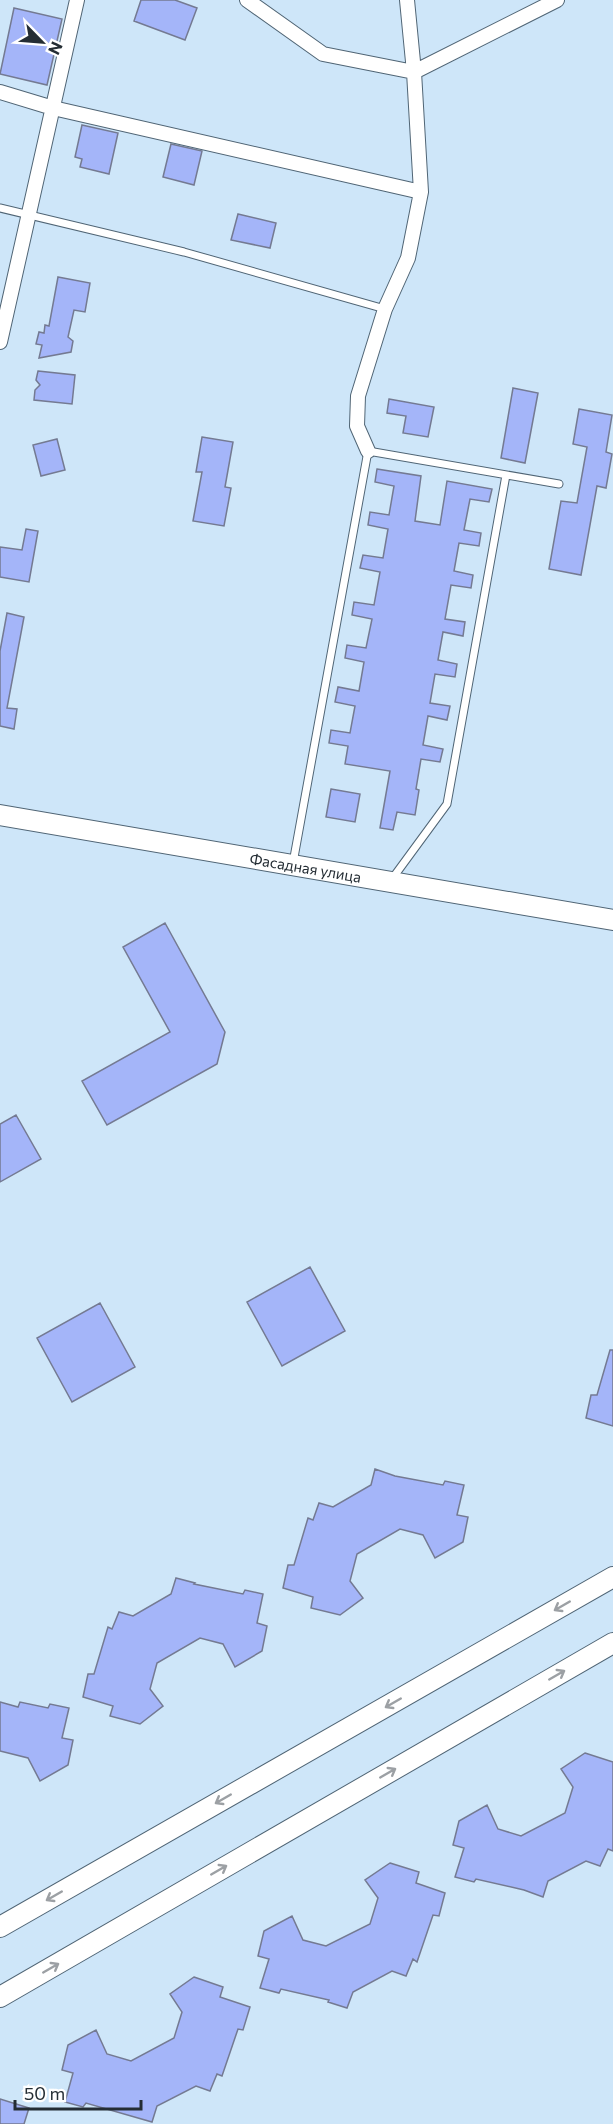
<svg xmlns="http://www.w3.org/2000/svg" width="613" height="2124" font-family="Commissioner,sans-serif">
	<rect width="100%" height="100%" fill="#cee6f9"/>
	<!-- building -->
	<path fill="#a4b5f9" stroke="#747a92" stroke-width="1.5" d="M141 0H175L197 8 185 40 134 21Z
		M14 8 62 19 47 85 0 74Z
		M82 125 118 133 109 174 80 167 82 159 75 157Z
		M171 144 202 151 194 185 163 177Z
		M238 214 276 223 270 248 231 240Z
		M58 277 90 283 85 312 74 310 68 337 73 341 71 352 39 358 42 345 36 344 39 332 44 333 45 325 49 326Z
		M38 371 75 375 72 404 34 400 35 390 40 385 36 380Z
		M513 388 538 393 525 463 501 458Z
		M389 399 434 407 428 437 403 433 406 416 387 413Z
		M579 409 612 415 606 452 612 454 606 488 597 486 581 575 549 569 561 501 577 503 587 447 573 444Z
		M202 437 233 442 225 487 231 488 224 526 193 521 202 472H196Z
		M57 439 65 470 41 476 33 445Z
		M377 469 421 476 415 521 440 525 447 481 492 489 489 502 470 499 464 530 481 533 479 546 459 543 454 571 473 575 471 588 451 585 445 619 465 622 463 636 443 632 438 660 457 664 455 677 435 674 430 703 450 706 447 720 428 716 423 745 443 749 440 762 421 759 416 789 419 790 415 815 397 812 393 830 380 828 390 771 345 764 348 746 329 743 331 730 350 733 355 706 335 702 338 687 359 691 364 662 345 658 347 645 366 648 372 619 352 615 354 602 374 605 380 572 360 568 363 555 383 558 388 529 368 525 370 512 389 515 394 486 375 482Z
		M26 529 38 531 29 582 0 577V547L22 550Z
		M7 613 24 617 7 708 17 709 14 729 0 726V651Z
		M331 789 360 794 355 822 326 817Z
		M165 923 225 1032 217 1064 107 1125 82 1081 170 1032 123 947Z
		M16 1115 41 1159 0 1182V1124Z
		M310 1267 345 1331 282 1366 247 1302Z
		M100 1303 135 1367 72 1402 37 1338Z
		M610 1350H613V1426L586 1418 591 1395H597Z
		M375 1469 395 1476 443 1485 445 1481 464 1485 457 1515 468 1517 463 1542 435 1558 423 1535 400 1529 357 1554 350 1581 363 1598 340 1615 311 1608 313 1597 283 1588 288 1565H294L308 1518 313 1520 319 1503 333 1507 371 1485Z
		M176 1578 195 1583 194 1584 243 1594 245 1590 263 1594 257 1623 267 1626 262 1651 235 1667 223 1644 200 1638 157 1663 150 1689 163 1706 140 1724 110 1716 113 1706 83 1697 88 1674H94L108 1627 112 1629 119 1612 133 1616 171 1594Z
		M0 1702 18 1707 20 1702 48 1708 50 1704 69 1708 62 1738 73 1740 68 1765 40 1781 28 1758 0 1751Z
		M585 1753 613 1762V1851L608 1849 600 1866 586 1861 548 1881 543 1897 524 1890 476 1879 474 1882 455 1877 464 1848 453 1845 459 1821 487 1805 498 1829 521 1836 565 1813 573 1787 561 1769Z
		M390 1863 419 1872 416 1883 445 1893 439 1916 433 1915 417 1962 413 1959 406 1976 392 1971 353 1992 347 2008 328 2002 329 2000 281 1989 279 1993 260 1988 269 1959 258 1956 264 1931 292 1916 303 1940 326 1946 370 1924 378 1898 365 1880Z
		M194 1977 223 1987 220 1997 250 2007 243 2030 238 2029 222 2076 217 2074 210 2091 196 2086 157 2106 152 2122 86 2103 83 2107 65 2102 73 2073 62 2070 68 2045 96 2030 107 2054 131 2061 174 2038 182 2012 170 1994Z
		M0 2099 29 2108 24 2124H0Z"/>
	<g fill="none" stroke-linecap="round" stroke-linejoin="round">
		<!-- lane casing -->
		<g stroke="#506575" stroke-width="9">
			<path id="lane" d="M0 208 184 252 385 309
				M293 863 368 451 559 484
				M392 879 447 804 506 475"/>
		</g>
		<!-- street casing -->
		<g stroke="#506575" stroke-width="16">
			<path id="street" d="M247 0 323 54 414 72 407 0
				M0 92 53 108 421 192 408 258 385 309 358 396 357 426 368 451
				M421 192 414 72 557 0
				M0 342 77 0"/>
		</g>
		<!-- secondary casing -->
		<g stroke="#506575" stroke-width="22">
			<g id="secondary">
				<path id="s1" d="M0 815 613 920"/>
				<path d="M0 1927 613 1577"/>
				<path d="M0 1997 613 1643"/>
			</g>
		</g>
		<!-- lane -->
		<use href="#lane" stroke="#fff" stroke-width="7"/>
		<!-- street -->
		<use href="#street" stroke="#fff" stroke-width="14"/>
		<!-- secondary -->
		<use href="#secondary" stroke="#fff" stroke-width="20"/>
	</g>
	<!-- one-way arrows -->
	<defs><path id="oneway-shaft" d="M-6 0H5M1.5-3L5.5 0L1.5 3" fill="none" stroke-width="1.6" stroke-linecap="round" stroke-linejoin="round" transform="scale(1.5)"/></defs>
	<g stroke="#9ca0a4">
		<use href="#oneway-shaft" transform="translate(562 1606) rotate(150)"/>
		<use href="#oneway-shaft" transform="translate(557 1675) rotate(-30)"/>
		<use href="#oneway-shaft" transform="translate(393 1703) rotate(150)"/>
		<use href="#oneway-shaft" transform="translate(388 1773) rotate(-30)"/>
		<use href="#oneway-shaft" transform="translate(223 1799) rotate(150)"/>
		<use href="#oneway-shaft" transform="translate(219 1870) rotate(-30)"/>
		<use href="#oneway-shaft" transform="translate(54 1896) rotate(150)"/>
		<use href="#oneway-shaft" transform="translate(51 1968) rotate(-30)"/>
	</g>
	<g text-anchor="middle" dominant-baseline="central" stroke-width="6" stroke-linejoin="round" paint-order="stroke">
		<!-- street labels -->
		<g font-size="15" fill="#242d34" stroke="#fff">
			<text stroke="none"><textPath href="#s1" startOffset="310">Фасадная улица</textPath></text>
		</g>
	</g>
	<!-- north arrow -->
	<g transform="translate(42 42) rotate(115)" stroke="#ffffff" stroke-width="4.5" paint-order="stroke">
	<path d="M0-4.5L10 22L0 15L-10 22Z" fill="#242d34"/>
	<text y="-9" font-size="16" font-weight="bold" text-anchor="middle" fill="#242d34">N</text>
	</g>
	<!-- scale -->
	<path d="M15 2100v9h126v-9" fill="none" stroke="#242d34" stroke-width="3"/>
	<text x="24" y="2100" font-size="18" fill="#242d34" stroke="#ffffff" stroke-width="4.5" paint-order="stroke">50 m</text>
</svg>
